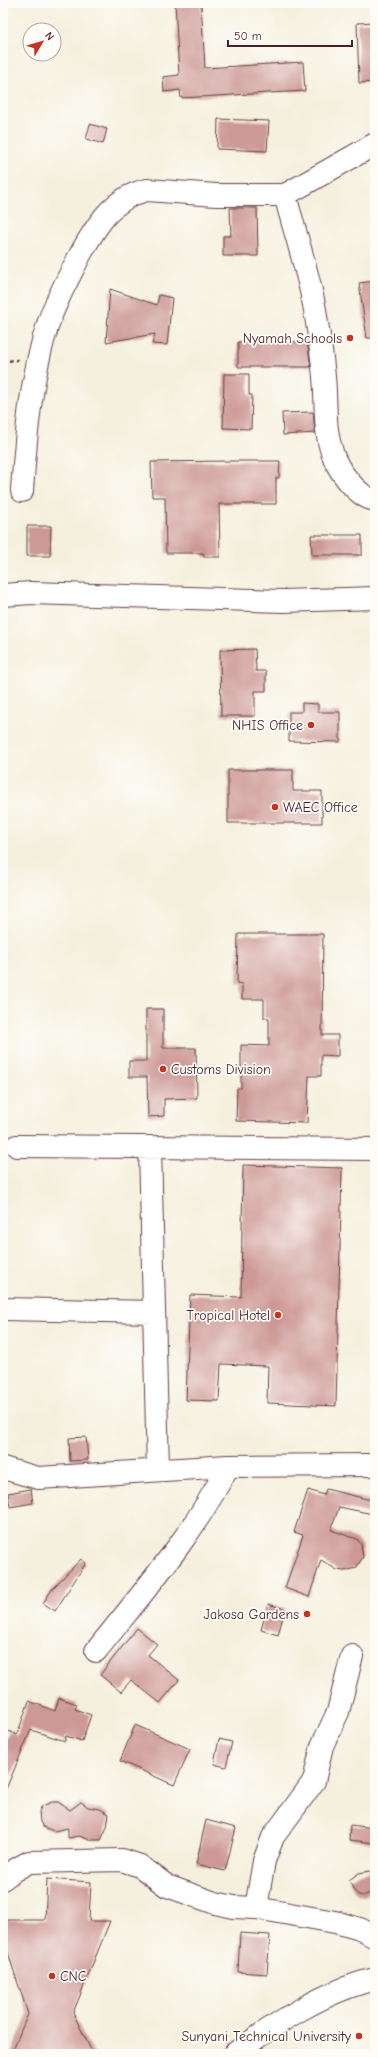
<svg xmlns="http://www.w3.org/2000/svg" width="378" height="2057" font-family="'Comic Neue',sans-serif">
	<rect width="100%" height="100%" fill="#fdfcf7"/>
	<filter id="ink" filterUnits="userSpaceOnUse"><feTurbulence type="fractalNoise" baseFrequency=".025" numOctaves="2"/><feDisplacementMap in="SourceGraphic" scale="8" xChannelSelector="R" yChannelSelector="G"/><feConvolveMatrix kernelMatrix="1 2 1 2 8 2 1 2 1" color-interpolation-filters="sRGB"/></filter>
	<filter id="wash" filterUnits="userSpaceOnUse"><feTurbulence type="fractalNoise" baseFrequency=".012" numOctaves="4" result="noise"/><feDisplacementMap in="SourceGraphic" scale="16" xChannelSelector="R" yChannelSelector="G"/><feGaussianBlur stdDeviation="0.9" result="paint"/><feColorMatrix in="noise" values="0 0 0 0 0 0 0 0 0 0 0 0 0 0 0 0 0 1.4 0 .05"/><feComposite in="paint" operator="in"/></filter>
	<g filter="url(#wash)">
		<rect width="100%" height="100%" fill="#f5f0de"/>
		<g id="blocks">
			<!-- building -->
			<path fill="#cd9996" d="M175 3H201L205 68 303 62 305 91 181 98 180 90 164 92 163 77 179 75Z
				M375 22V82L359 83 357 23Z
				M218 119 269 121 267 151 217 149Z
				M90 124 107 129 103 144 86 139Z
				M230 208H257L258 256H223V236H231Z
				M375 281V338H367L359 283Z
				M110 289 157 305 159 295 172 298 167 345 152 344 155 334 106 342Z
				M238 342H307L311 367H238Z
				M224 374H249V395H252L251 429 223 428Z
				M313 412 315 433 283 435 282 413Z
				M229 461H280L279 478H276V504H219L220 557H204L203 553H166L165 497H152L151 462Z
				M27 526H51L50 556H27Z
				M311 535H362V555H312Z
				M255 649 256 671H266V691H255V716H221L220 650Z
				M302 703 318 704V712H340V742L289 741V712H302Z
				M228 770H293V791H322V823H228Z
				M238 934H323L322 1035H338V1056L321 1055V1076H309L307 1123 236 1121 237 1088H241V1045L269 1046V1018H264V999H242V983L237 984Z
				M146 1009H163V1048H196L197 1098 164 1099V1116L148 1117 147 1077H129V1061H146Z
				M243 1165 342 1168 336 1406 267 1403 268 1366 221 1364 219 1401 186 1400 190 1295 241 1297Z
				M86 1437 88 1460 70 1461 69 1438Z
				M31 1489 33 1503 10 1507 8 1493Z
				M326 1489 375 1501V1502L373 1514 339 1507 331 1530 357 1539 361 1544 363 1557 356 1568 344 1571 337 1570 321 1560 309 1597 285 1588 303 1535 294 1532 308 1490 324 1495Z
				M81 1559 86 1563 55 1611 43 1603 53 1588Z
				M268 1604 285 1609 278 1635 261 1630Z
				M137 1628 157 1644 148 1655 179 1680 160 1703 131 1680 121 1692 100 1675Z
				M59 1698 77 1704 75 1709 91 1715 82 1741 66 1736 65 1741 31 1730 3 1796V1745L9 1731 17 1735 29 1701 55 1711Z
				M135 1725 190 1749 174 1785 120 1761Z
				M219 1739 232 1742 226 1767 214 1764Z
				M52 1802H58L70 1810 81 1802 88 1807 100 1809 109 1814 107 1827 101 1840H90L79 1836 68 1838V1828L54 1831 43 1827 40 1822 39 1811 42 1806Z
				M206 1820 236 1828 225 1871 196 1864Z
				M350 1825 375 1828V1843L349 1840Z
				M370 1871 375 1880 373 1891 364 1896 359 1895 354 1891 349 1880 359 1873Z
				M47 1879 91 1882 89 1921H110L73 2013 93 2054H11L28 2014 3 1938V1920H45Z
				M240 1933 270 1935 267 1974 238 1972Z"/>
		</g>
	</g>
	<g filter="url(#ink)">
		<use href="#blocks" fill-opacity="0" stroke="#643e46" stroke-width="1"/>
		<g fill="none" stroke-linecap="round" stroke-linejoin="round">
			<!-- minor casing -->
			<g stroke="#643e46" stroke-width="24">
				<path id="minor" d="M285 195C295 233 308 271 315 310 319 336 324 365 325 392 326 412 325 432 332 452 337 469 357 497 375 500
					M22 491C26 434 31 375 49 321 57 298 69 277 80 255 96 226 113 197 147 190L216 195H285L375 144
					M3 595 31 593 283 601 375 598
					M17 1146 375 1149
					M150 1147 158 1470
					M3 1309 154 1312
					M3 1468 38 1478 228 1466 375 1465
					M96 1651C143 1592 194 1534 228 1466
					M3 1879 13 1871 29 1862 122 1860 140 1866 167 1886 215 1903 234 1907 256 1908 335 1922 360 1929 375 1937
					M256 1908 264 1861 273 1837 314 1781 322 1746 338 1712 352 1656
					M234 2054C276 2023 324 1991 375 1979"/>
			</g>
			<!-- path -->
			<path stroke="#643e46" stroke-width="2.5" stroke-dasharray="3 3" stroke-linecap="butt" d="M3 361 20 360"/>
			<!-- minor -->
			<use href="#minor" stroke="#fff" stroke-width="22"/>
		</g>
	</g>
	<!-- markers -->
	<g fill="#c8321e" stroke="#fdfcf7" stroke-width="1.5">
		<circle cx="350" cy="338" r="4"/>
		<circle cx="311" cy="725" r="4"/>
		<circle cx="275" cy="807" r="4"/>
		<circle cx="163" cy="1069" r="4"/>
		<circle cx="278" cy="1315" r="4"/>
		<circle cx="307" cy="1614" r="4"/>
		<circle cx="52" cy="1976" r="4"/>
		<circle cx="359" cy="2036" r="4"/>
	</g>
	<g text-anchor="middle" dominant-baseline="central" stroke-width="3.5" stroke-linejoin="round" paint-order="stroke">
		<!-- poi labels -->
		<g font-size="14" fill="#4a1f2b" stroke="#fdfcf7" text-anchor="end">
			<text x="342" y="338">Nyamah Schools</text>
			<text x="303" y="725">NHIS Office</text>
			<text x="283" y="807" text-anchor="start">WAEC Office</text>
			<text x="171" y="1069" text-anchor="start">Customs Division</text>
			<text x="270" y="1315">Tropical Hotel</text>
			<text x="299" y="1614">Jakosa Gardens</text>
			<text x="60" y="1976" text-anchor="start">CNC</text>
			<text x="351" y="2036">Sunyani Technical University</text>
		</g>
	</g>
	<!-- margin -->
	<rect width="378" height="2057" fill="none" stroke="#fdfcf7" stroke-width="16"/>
	<!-- north arrow -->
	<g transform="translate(42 42) rotate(52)"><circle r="19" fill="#fdfcf7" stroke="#b5a4a5"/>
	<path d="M0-3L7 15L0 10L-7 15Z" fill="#c8321e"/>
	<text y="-6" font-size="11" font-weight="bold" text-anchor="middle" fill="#4a1f2b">N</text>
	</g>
	<!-- scale -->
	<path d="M228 40v6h124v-6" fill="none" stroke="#4a1f2b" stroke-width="2"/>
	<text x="234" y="40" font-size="12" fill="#4a1f2b" stroke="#fdfcf7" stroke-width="3" paint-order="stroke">50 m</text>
</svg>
